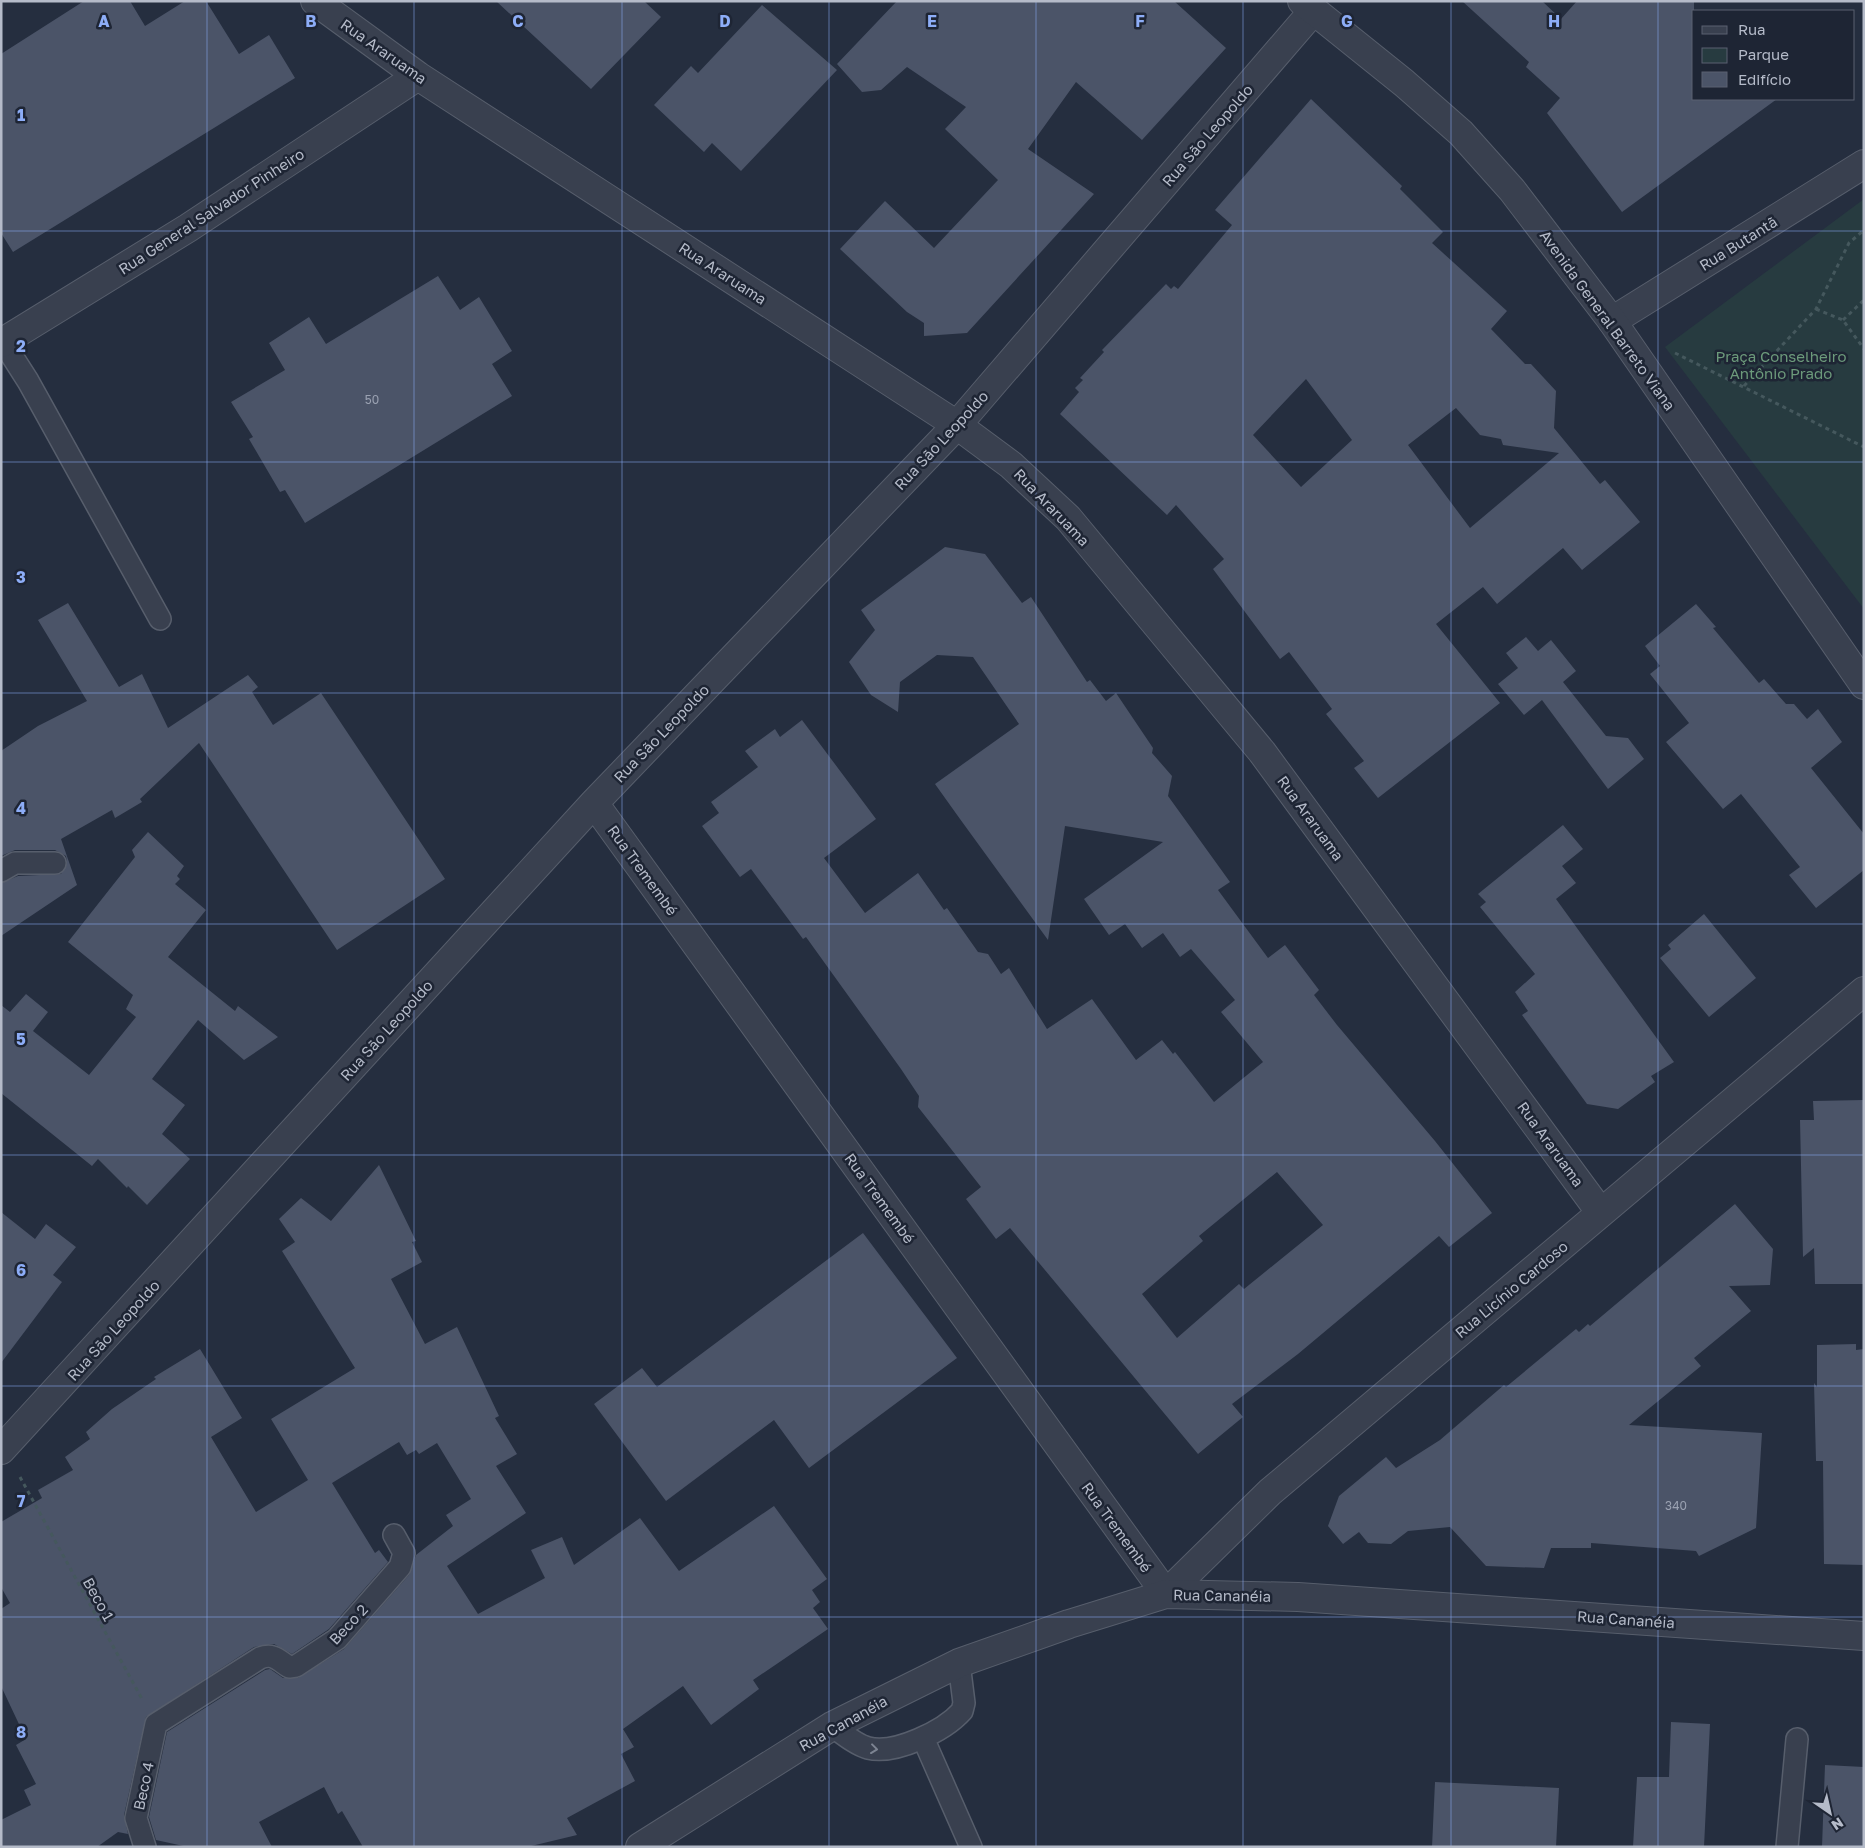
<svg xmlns="http://www.w3.org/2000/svg" width="1865" height="1848" font-family="'Golos Text',sans-serif">
	<rect width="100%" height="100%" fill="#252e3f"/>
	<!-- green -->
	<path fill="#273b40" d="M1864 199V609L1665 347Z"/>
	<!-- building -->
	<path fill="#4b5468" fill-rule="evenodd" d="M84 1H130L145 26 185 1H206L239 54 269 35 295 78 13 252 1 233V54Z
		M496 1H644L661 17 591 89Z
		M897 1H1174L1226 48 1142 140 1076 82 1028 149 1094 194 967 333 924 336V323L907 312 840 249 885 201 934 248 998 180 945 129 966 107 907 67 881 90 862 92 837 64Z
		M1462 1H1542L1561 19 1577 1H1694V99H1777L1622 212 1547 113 1560 98 1526 67 1529 62Z
		M762 5 837 70 741 171 712 143 704 152 654 105 691 66 698 73Z
		M1311 99 1402 186 1400 189 1443 232 1432 243 1507 311 1491 329 1525 364H1531L1556 391 1554 428 1600 484 1605 480 1640 522 1582 570 1563 548 1497 604 1483 587 1436 624 1500 703 1378 798 1354 768 1364 761 1326 714 1332 709 1289 652 1280 659 1213 569 1224 559 1176 505 1167 515 1060 414 1079 392 1075 388 1083 380 1080 378 1104 352 1102 350 1166 284 1171 289 1174 286 1178 289 1232 225 1215 210ZM1306 379 1352 440 1301 487 1253 435ZM1456 408 1480 435 1501 439 1503 445 1559 453 1470 528 1408 445Z
		M438 276 460 310 479 297 512 351 492 364 512 396 305 523 285 490 280 492 249 439 253 437 231 402 285 370 269 343 309 317 326 344Z
		M945 547 985 554 1022 603 1031 597 1087 682 1090 680 1106 701 1116 693 1153 748 1152 753 1172 776 1168 796 1230 882 1218 890 1268 958 1285 945 1319 990 1314 995 1337 1025 1435 1141 1492 1213 1449 1247 1439 1236 1298 1354 1232 1404 1243 1417 1198 1454 1010 1228 996 1239 966 1199 981 1187 918 1107 919 1096 901 1069 806 937 803 939 751 869 740 877 702 826 719 813 711 802 758 767 745 751 775 729 780 737 802 720 876 819 824 858 865 913 918 873 944 910 947 908 978 952 988 954 1001 974 1009 968 1047 1029 1092 999 1136 1060 1162 1040 1173 1054 1175 1052 1214 1102 1263 1062 1221 1012 1235 1000 1191 949 1180 957 1163 933 1142 948 1125 924 1109 935 1084 899 1163 842 1065 826 1048 940 960 819 935 784 1019 724 973 657 937 655 900 682 898 712 871 695 849 662 875 630 861 610ZM1277 1172 1323 1225 1244 1289 1239 1284 1177 1338 1142 1294 1203 1241 1199 1236Z
		M68 603 119 687 142 674 168 728 248 675 258 687 252 692 273 725 321 693 445 879 337 950 199 743 140 799 142 802 115 818 112 810 61 839 77 885 1 936V883L18 876 61 874 67 863 66 856 55 850H15L1 856V751L38 726 87 701 38 620Z
		M1696 604 1716 627 1713 628 1759 683 1764 679 1786 704H1794L1807 719 1818 709 1842 742 1811 768 1864 834V870L1816 908 1789 875 1800 867 1741 794 1723 809 1666 742 1689 723 1650 674 1660 666 1645 646Z
		M1526 637 1538 651 1551 640 1576 671 1563 682 1606 736 1628 738 1644 759 1608 789 1542 700 1524 715 1498 684 1518 668 1506 653Z
		M1563 825 1583 849 1562 866 1576 883 1556 899 1674 1062 1651 1076 1655 1082 1618 1109 1587 1104 1522 1015 1528 1011 1515 992 1535 974 1480 907 1486 902 1478 894Z
		M148 832 184 866 177 876 180 879 175 884 206 910 168 957 235 1011 238 1006 278 1037 244 1060 198 1020 152 1079 185 1105 162 1134 190 1159 147 1205 128 1186 127 1188 98 1159 92 1166 1 1093V1005L10 1012 26 994 48 1012 33 1031 89 1075 136 1017 126 1009 133 995 68 942 135 857 132 850Z
		M1704 914 1756 978 1709 1017 1660 958 1671 949 1668 945Z
		M1864 1100V1284H1815L1814 1248 1803 1257 1800 1120H1814L1813 1101Z
		M379 1165 416 1241 412 1242 422 1262 391 1279 425 1344 457 1327 499 1416 495 1418 517 1454 496 1466 526 1513 447 1566 478 1614 545 1578 531 1550 562 1537 574 1565 640 1518 679 1571 774 1506 827 1579 812 1590 820 1602 813 1608 828 1629 753 1680 759 1689 711 1725 683 1686 623 1729 634 1747 621 1754 635 1781 567 1818 577 1835 527 1847H363L342 1811 338 1814 324 1787 259 1822 272 1847H188L156 1840 149 1817 167 1732 265 1670 270 1669 283 1678H298L344 1649 409 1575 416 1555 453 1526 446 1515 471 1499 437 1443 419 1454 416 1450 407 1455 399 1442 332 1483 375 1553 379 1550 388 1562 329 1629 292 1654 274 1644 254 1647 146 1717 124 1815 128 1834 118 1832 97 1847H1V1820L31 1805 24 1790 36 1784 16 1745 26 1739 1 1686V1609L10 1603 1 1587V1522L42 1498 38 1490 73 1470 65 1457 90 1439 86 1432 112 1409 156 1379 154 1377 200 1349 242 1418 211 1437 256 1512 308 1480 271 1419 355 1368 282 1251 295 1242 279 1219 301 1198 331 1221Z
		M1735 1204 1773 1249 1770 1285 1729 1286 1751 1311 1694 1358 1701 1366 1629 1425 1762 1433 1756 1528 1699 1556 1696 1551 1591 1543V1548H1551L1544 1568 1486 1566 1450 1527 1408 1531 1391 1544 1368 1543 1359 1532 1343 1544 1328 1526 1339 1496 1386 1457 1396 1468 1440 1440 1504 1385 1506 1387 1576 1329 1579 1332 1588 1324 1590 1326Z
		M1 1212 35 1239 46 1224 76 1247 53 1275 62 1282 1 1363Z
		M863 1233 957 1358 809 1468 774 1420 666 1501 594 1404 642 1368 657 1387Z
		M1856 1344V1350L1864 1349V1565L1824 1564 1823 1461H1816L1814 1383 1817 1387V1345Z
		M1671 1722 1710 1724 1704 1847H1633L1637 1777H1669Z
		M1825 1765 1864 1767V1847H1822Z
		M1435 1782 1559 1788 1556 1847H1432Z"/>
	<g fill="none" stroke-linecap="round" stroke-linejoin="round">
		<!-- service casing -->
		<g stroke="#575e6c" stroke-width="24">
			<path id="service" d="M3 342 28 381 160 619
				M1 871 15 863H55
				M832 1726C842 1733 856 1745 868 1748 895 1755 944 1731 962 1711L964 1703 959 1663
				M923 1738 971 1847
				M145 1847 136 1818 156 1724 260 1658C274 1653 278 1660 289 1667L296 1666 337 1639 400 1567 404 1553 394 1535
				M1787 1847 1797 1739"/>
		</g>
		<!-- minor casing -->
		<g stroke="#575e6c" stroke-width="30">
			<path id="minor" d="M315 1 418 76 957 425 1011 465 1068 518 1262 752 1601 1213
				M1612 321 1864 164
				M1 343 188 228 418 76
				M594 803 1166 1594 1270 1492 1864 991
				M1 1450 594 803 957 425 1314 10"/>
		</g>
		<!-- tertiary casing -->
		<g stroke="#575e6c" stroke-width="30">
			<path id="tertiary" d="M1302 1 1404 83 1461 133 1512 190 1612 321 1864 685
				M640 1847 832 1726 959 1663 1069 1624 1166 1594 1298 1597 1864 1636"/>
		</g>
		<!-- path -->
		<path stroke="#45585d" stroke-width="3" stroke-dasharray="4 4" stroke-linecap="butt" d="M1816 309 1843 320 1864 349
			M1843 320 1864 300
			M1675 353 1864 447
			M1744 386 1816 309 1849 243 1864 230
			M20 1477 142 1699"/>
		<!-- service -->
		<use href="#service" stroke="#39404f" stroke-width="21"/>
		<!-- minor -->
		<use href="#minor" stroke="#39404f" stroke-width="28"/>
		<!-- tertiary -->
		<use href="#tertiary" stroke="#39404f" stroke-width="28"/>
	</g>
	<!-- one-way arrows -->
	<defs><path id="oneway-chevron" d="M-2-3.5L2.5 0L-2 3.5" fill="none" stroke-width="1.6" stroke-linecap="round" stroke-linejoin="round" transform="scale(1.25)"/></defs>
	<use stroke="#7d8492" href="#oneway-chevron" transform="translate(874 1749) rotate(7)"/>
	<!-- grid -->
	<path fill="none" stroke="#8dadf7" stroke-width="1" stroke-opacity="0.55" d="M207 1V1847M414 1V1847M622 1V1847M829 1V1847M1036 1V1847M1243 1V1847M1451 1V1847M1658 1V1847M1 231H1864M1 462H1864M1 693H1864M1 924H1864M1 1155H1864M1 1386H1864M1 1617H1864"/>
	<g text-anchor="middle" dominant-baseline="central" stroke-width="5" stroke-linejoin="round" paint-order="stroke">
		<!-- number labels -->
		<g font-size="12" fill="#9aa1b1">
			<text x="372" y="399">50</text>
			<text x="1676" y="1505">340</text>
		</g>
		<!-- street labels -->
		<g font-size="15" fill="#b5bbc9" stroke="#1e2534">
			<text transform="translate(384 51) rotate(35)">Rua Araruama</text>
			<text transform="translate(1207 135) rotate(-49)">Rua São Leopoldo</text>
			<text transform="translate(211 211) rotate(-33)">Rua General Salvador Pinheiro</text>
			<text transform="translate(1738 243) rotate(-32)">Rua Butantã</text>
			<text transform="translate(723 273) rotate(33)">Rua Araruama</text>
			<text transform="translate(1608 320) rotate(54)">Avenida General Barreto Viana</text>
			<text transform="translate(941 440) rotate(-47)">Rua São Leopoldo</text>
			<text transform="translate(1052 507) rotate(46)">Rua Araruama</text>
			<text transform="translate(661 733) rotate(-46)">Rua São Leopoldo</text>
			<text transform="translate(1311 818) rotate(54)">Rua Araruama</text>
			<text transform="translate(643 870) rotate(54)">Rua Tremembé</text>
			<text transform="translate(386 1030) rotate(-48)">Rua São Leopoldo</text>
			<text transform="translate(1551 1144) rotate(54)">Rua Araruama</text>
			<text transform="translate(880 1198) rotate(54)">Rua Tremembé</text>
			<text transform="translate(1511 1289) rotate(-40)">Rua Licínio Cardoso</text>
			<text transform="translate(113 1330) rotate(-48)">Rua São Leopoldo</text>
			<text transform="translate(1117 1527) rotate(54)">Rua Tremembé</text>
			<text transform="translate(1222 1595) rotate(1)">Rua Cananéia</text>
			<text transform="translate(99 1599) rotate(61)">Beco 1</text>
			<text transform="translate(1626 1619) rotate(4)">Rua Cananéia</text>
			<text transform="translate(348 1624) rotate(-47)">Beco 2</text>
			<text transform="translate(843 1723) rotate(-29)">Rua Cananéia</text>
			<text transform="translate(143 1786) rotate(-78)">Beco 4</text>
		</g>
		<!-- park labels -->
		<g font-size="15" fill="#6c9a7b" stroke="#1e2534">
			<text x="1781" y="356">Praça Conselheiro<tspan x="1781" dy="17">Antônio Prado</tspan></text>
		</g>
	</g>
	<g font-size="16" text-anchor="middle" font-weight="bold" fill="#8dadf7" stroke="#1e2534" stroke-width="5" stroke-linejoin="round" paint-order="stroke">
		<text x="104" y="27">A</text>
		<text x="311" y="27">B</text>
		<text x="518" y="27">C</text>
		<text x="725" y="27">D</text>
		<text x="932" y="27">E</text>
		<text x="1140" y="27">F</text>
		<text x="1347" y="27">G</text>
		<text x="1554" y="27">H</text>
		<text x="21" y="121">1</text>
		<text x="21" y="352">2</text>
		<text x="21" y="583">3</text>
		<text x="21" y="814">4</text>
		<text x="21" y="1045">5</text>
		<text x="21" y="1276">6</text>
		<text x="21" y="1507">7</text>
		<text x="21" y="1738">8</text>
	</g>
	<!-- border -->
	<rect width="1865" height="1848" fill="none" stroke="#b5bbc9" stroke-width="5"/>
	<!-- legend -->
	<rect x="1692" y="10" width="162" height="90" fill="#1e2534" stroke="#5a6170"/>
	<rect x="1702" y="26" width="25" height="8" fill="#39404f" stroke="#5a6170"/>
	<text x="1738" y="35" font-size="15" fill="#b5bbc9">Rua</text>
	<rect x="1702" y="48" width="25" height="15" fill="#273b40" stroke="#5a6170"/>
	<text x="1738" y="60" font-size="15" fill="#b5bbc9">Parque</text>
	<rect x="1702" y="72" width="25" height="15" fill="#4b5468" stroke="#5a6170"/>
	<text x="1738" y="85" font-size="15" fill="#b5bbc9">Edifício</text>
	<!-- north arrow -->
	<g transform="translate(1830 1813) rotate(146)" stroke="#1e2534" stroke-width="4" paint-order="stroke">
	<path d="M0-4L9 19L0 12L-9 19Z" fill="#b5bbc9"/>
	<text y="-8" font-size="14" font-weight="bold" text-anchor="middle" fill="#b5bbc9">N</text>
	</g>
</svg>
